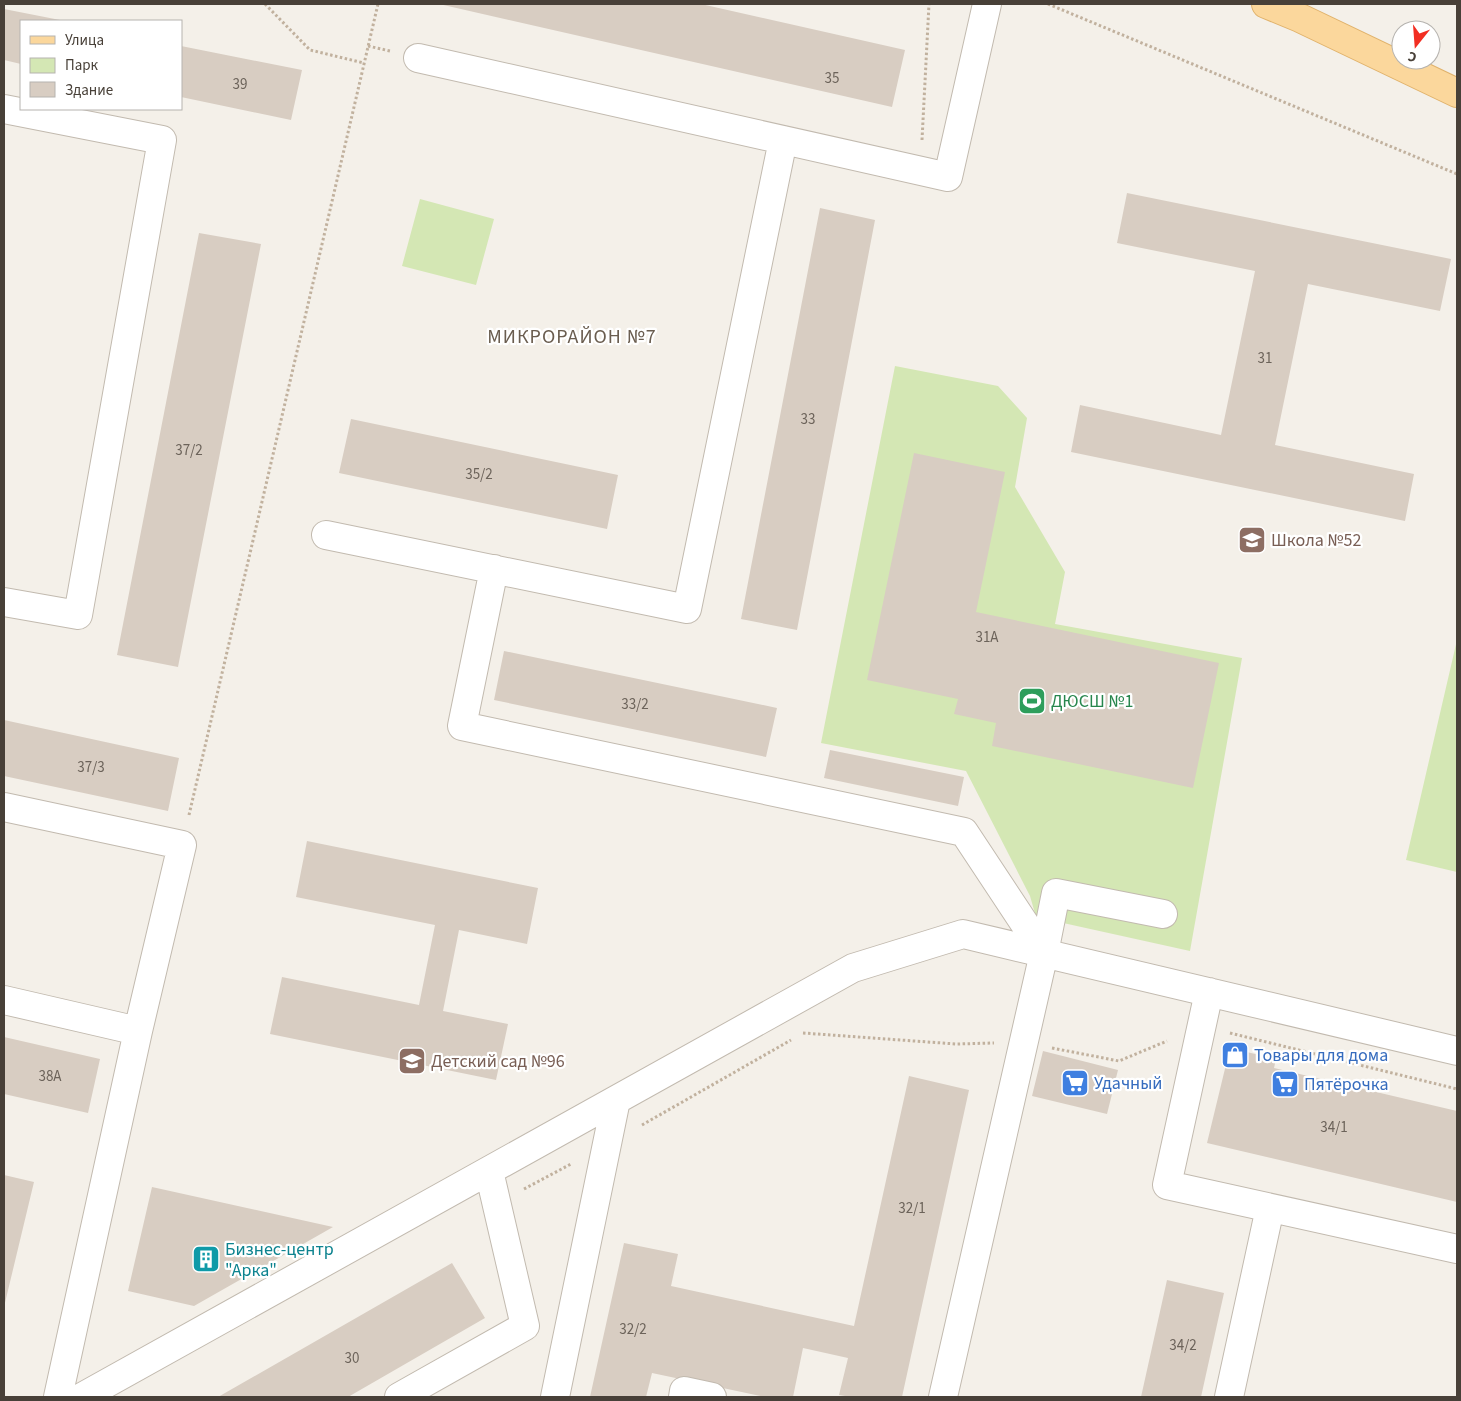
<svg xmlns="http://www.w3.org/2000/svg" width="1461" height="1401" font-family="'Source Sans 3',sans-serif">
	<rect width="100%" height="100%" fill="#f4f0e9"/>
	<!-- park -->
	<path fill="#d4e7b4" d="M420 199 494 219 476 285 402 266Z
		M895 366 998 386 1027 418 1015 487 1065 572 1055 624 1242 658 1190 951 1036 917 1030 896 966 771 821 743Z
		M1457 640V872L1406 860Z"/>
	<!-- building -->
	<path fill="#d8cdc2" d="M439 4H701L905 50 892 107Z
		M4 9 60 20 21 21V64L4 60Z
		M181 46 302 70 291 120 181 97Z
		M1127 193 1451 259 1440 311 1308 284 1275 445 1414 474 1405 521 1071 452 1080 405 1221 435 1255 271 1117 243Z
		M820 208 875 220 797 630 741 619Z
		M199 233 261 244 178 667 117 655Z
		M351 419 618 475 607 529 339 473Z
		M914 453 1005 472 976 612 1219 663 1193 788 992 746 996 723 954 714 958 699 867 680Z
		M504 651 777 708 766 757 494 700Z
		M4 720 179 758 168 811 4 776Z
		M830 750 964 777 958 806 824 778Z
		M307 841 538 888 527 944 459 930 443 1011 508 1024 496 1080 270 1034 282 977 419 1005 435 925 296 897Z
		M4 1037 100 1059 88 1113 4 1094Z
		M1230 1048 1276 1059 1274 1068 1457 1111V1202L1207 1143Z
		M1043 1051 1118 1070 1107 1114 1032 1096Z
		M909 1076 969 1090 902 1397H851L839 1395 848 1358 803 1348 793 1397H765L652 1373 646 1397H590L624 1243 678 1254 671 1286 854 1326Z
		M4 1175 34 1182 4 1307Z
		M152 1187 333 1227 194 1306 128 1291Z
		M452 1263 485 1318 348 1397H218Z
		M1167 1280 1224 1293 1201 1397H1141Z"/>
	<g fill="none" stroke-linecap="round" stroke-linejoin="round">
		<!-- minor casing -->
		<g stroke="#c2baaf" stroke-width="30">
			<path id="minor" d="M418 58 948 177 987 4
				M4 109 162 140 78 615 4 602
				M326 535 687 609 783 140
				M494 569 462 726 964 832 1044 953
				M4 807 182 845 138 1031
				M1209 992 1167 1185 1457 1249
				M4 1000 138 1031 58 1397
				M82 1397 853 968 963 934 1457 1051
				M399 1397 525 1326 489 1171
				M555 1397 616 1100
				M683 1397 684 1391 712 1397
				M943 1397 1044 953 1056 893 1163 914
				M1229 1397 1270 1208"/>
		</g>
		<!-- major casing -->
		<g stroke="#e0b26b" stroke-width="30">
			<path id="major" d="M1266 4 1300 18 1457 93"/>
		</g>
		<!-- path -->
		<path stroke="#c1b19e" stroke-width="3" stroke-dasharray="2.5 2.5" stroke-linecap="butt" d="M265 4 310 50 364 63
			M1048 4 1457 174
			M368 46 390 51
			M922 140 929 4
			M189 815 378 4
			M803 1033 956 1044 994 1043
			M1230 1033 1457 1089
			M1052 1048 1119 1061 1167 1041
			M642 1125 791 1040
			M524 1189 571 1164"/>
		<!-- minor -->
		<use href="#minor" stroke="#fff" stroke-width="28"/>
		<!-- major -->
		<use href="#major" stroke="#fbd79c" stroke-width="28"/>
	</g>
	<!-- icons -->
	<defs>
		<g id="school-square" transform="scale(1.4375)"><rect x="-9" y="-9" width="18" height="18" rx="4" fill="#8d6e63" stroke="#fff"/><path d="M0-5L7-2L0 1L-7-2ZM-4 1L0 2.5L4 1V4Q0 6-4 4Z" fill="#fff"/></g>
		<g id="stadium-square" transform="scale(1.4375)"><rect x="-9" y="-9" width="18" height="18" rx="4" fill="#2e9e5b" stroke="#fff"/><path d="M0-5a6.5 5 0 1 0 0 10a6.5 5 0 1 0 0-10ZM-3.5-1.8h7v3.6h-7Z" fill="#fff"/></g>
		<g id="shop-square" transform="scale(1.4375)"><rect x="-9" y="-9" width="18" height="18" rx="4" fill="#3f7fe0" stroke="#fff"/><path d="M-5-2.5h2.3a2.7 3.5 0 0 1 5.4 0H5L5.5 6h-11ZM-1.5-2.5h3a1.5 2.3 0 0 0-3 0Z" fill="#fff"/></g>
		<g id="supermarket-square" transform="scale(1.4375)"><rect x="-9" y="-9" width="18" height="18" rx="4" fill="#3f7fe0" stroke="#fff"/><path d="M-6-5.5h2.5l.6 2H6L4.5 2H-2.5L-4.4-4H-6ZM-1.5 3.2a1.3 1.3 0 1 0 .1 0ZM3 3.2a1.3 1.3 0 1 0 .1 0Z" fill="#fff"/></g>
		<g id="building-square" transform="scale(1.4375)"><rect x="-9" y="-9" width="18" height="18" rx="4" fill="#0f9aa8" stroke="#fff"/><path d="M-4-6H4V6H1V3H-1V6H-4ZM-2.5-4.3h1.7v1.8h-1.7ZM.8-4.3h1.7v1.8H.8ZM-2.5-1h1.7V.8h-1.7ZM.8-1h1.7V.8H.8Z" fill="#fff"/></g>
	</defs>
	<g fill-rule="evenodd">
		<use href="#school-square" x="1252" y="540"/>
		<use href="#stadium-square" x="1032" y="701"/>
		<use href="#shop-square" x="1235" y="1055"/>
		<use href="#school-square" x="412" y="1061"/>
		<use href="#supermarket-square" x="1075" y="1083"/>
		<use href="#supermarket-square" x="1285" y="1084"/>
		<use href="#building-square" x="206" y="1259"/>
	</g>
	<g text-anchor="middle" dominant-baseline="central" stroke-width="4.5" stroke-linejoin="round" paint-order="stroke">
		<!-- number labels -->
		<g font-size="15" fill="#6c635a">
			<text x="832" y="78">35</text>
			<text x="240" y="84">39</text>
			<text x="1265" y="358">31</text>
			<text x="808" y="419">33</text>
			<text x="189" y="450">37/2</text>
			<text x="479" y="474">35/2</text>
			<text x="987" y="637">31А</text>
			<text x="635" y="704">33/2</text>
			<text x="91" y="767">37/3</text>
			<text x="50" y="1076">38А</text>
			<text x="1334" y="1127">34/1</text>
			<text x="912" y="1208">32/1</text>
			<text x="633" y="1329">32/2</text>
			<text x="1183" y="1345">34/2</text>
			<text x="352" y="1358">30</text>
		</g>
		<!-- education labels -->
		<g font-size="18" fill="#785e54" stroke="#fff" text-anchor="start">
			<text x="1271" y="540">Школа №52</text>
			<text x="431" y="1061">Детский сад №96</text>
		</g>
		<!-- leisure labels -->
		<g font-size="18" fill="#27864d" stroke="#fff" text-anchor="start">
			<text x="1051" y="701">ДЮСШ №1</text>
		</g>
		<!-- shop labels -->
		<g font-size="18" fill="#366cbe" stroke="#fff" text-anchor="start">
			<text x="1254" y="1055">Товары для дома</text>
			<text x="1094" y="1083">Удачный</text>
			<text x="1304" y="1084">Пятёрочка</text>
		</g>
		<!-- culture labels -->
		<g font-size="18" fill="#0d838f" stroke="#fff" text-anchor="start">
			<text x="225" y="1249">Бизнес-центр<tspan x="225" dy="21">"Арка"</tspan></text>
		</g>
		<!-- quarter labels -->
		<g font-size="20" letter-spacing="1" fill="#6a5d4f" stroke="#fff">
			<text x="572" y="337">МИКРОРАЙОН №7</text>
		</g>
	</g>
	<!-- border -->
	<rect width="1461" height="1401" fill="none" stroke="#484038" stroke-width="10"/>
	<!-- legend -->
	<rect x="20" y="20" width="162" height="90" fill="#ffffff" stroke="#b6b3af"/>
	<rect x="30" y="36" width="25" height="8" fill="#fbd79c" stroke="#b6b3af"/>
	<text x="65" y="45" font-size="15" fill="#484038">Улица</text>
	<rect x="30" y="58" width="25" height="15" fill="#d4e7b4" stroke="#b6b3af"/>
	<text x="65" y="70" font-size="15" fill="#484038">Парк</text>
	<rect x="30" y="82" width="25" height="15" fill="#d8cdc2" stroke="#b6b3af"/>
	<text x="65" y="95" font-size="15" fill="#484038">Здание</text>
	<!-- north arrow -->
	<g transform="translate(1416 45) rotate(197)"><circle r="24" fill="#ffffff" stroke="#b6b3af"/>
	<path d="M0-4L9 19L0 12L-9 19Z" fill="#f22e22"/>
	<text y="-8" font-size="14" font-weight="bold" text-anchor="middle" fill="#484038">С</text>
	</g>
</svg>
